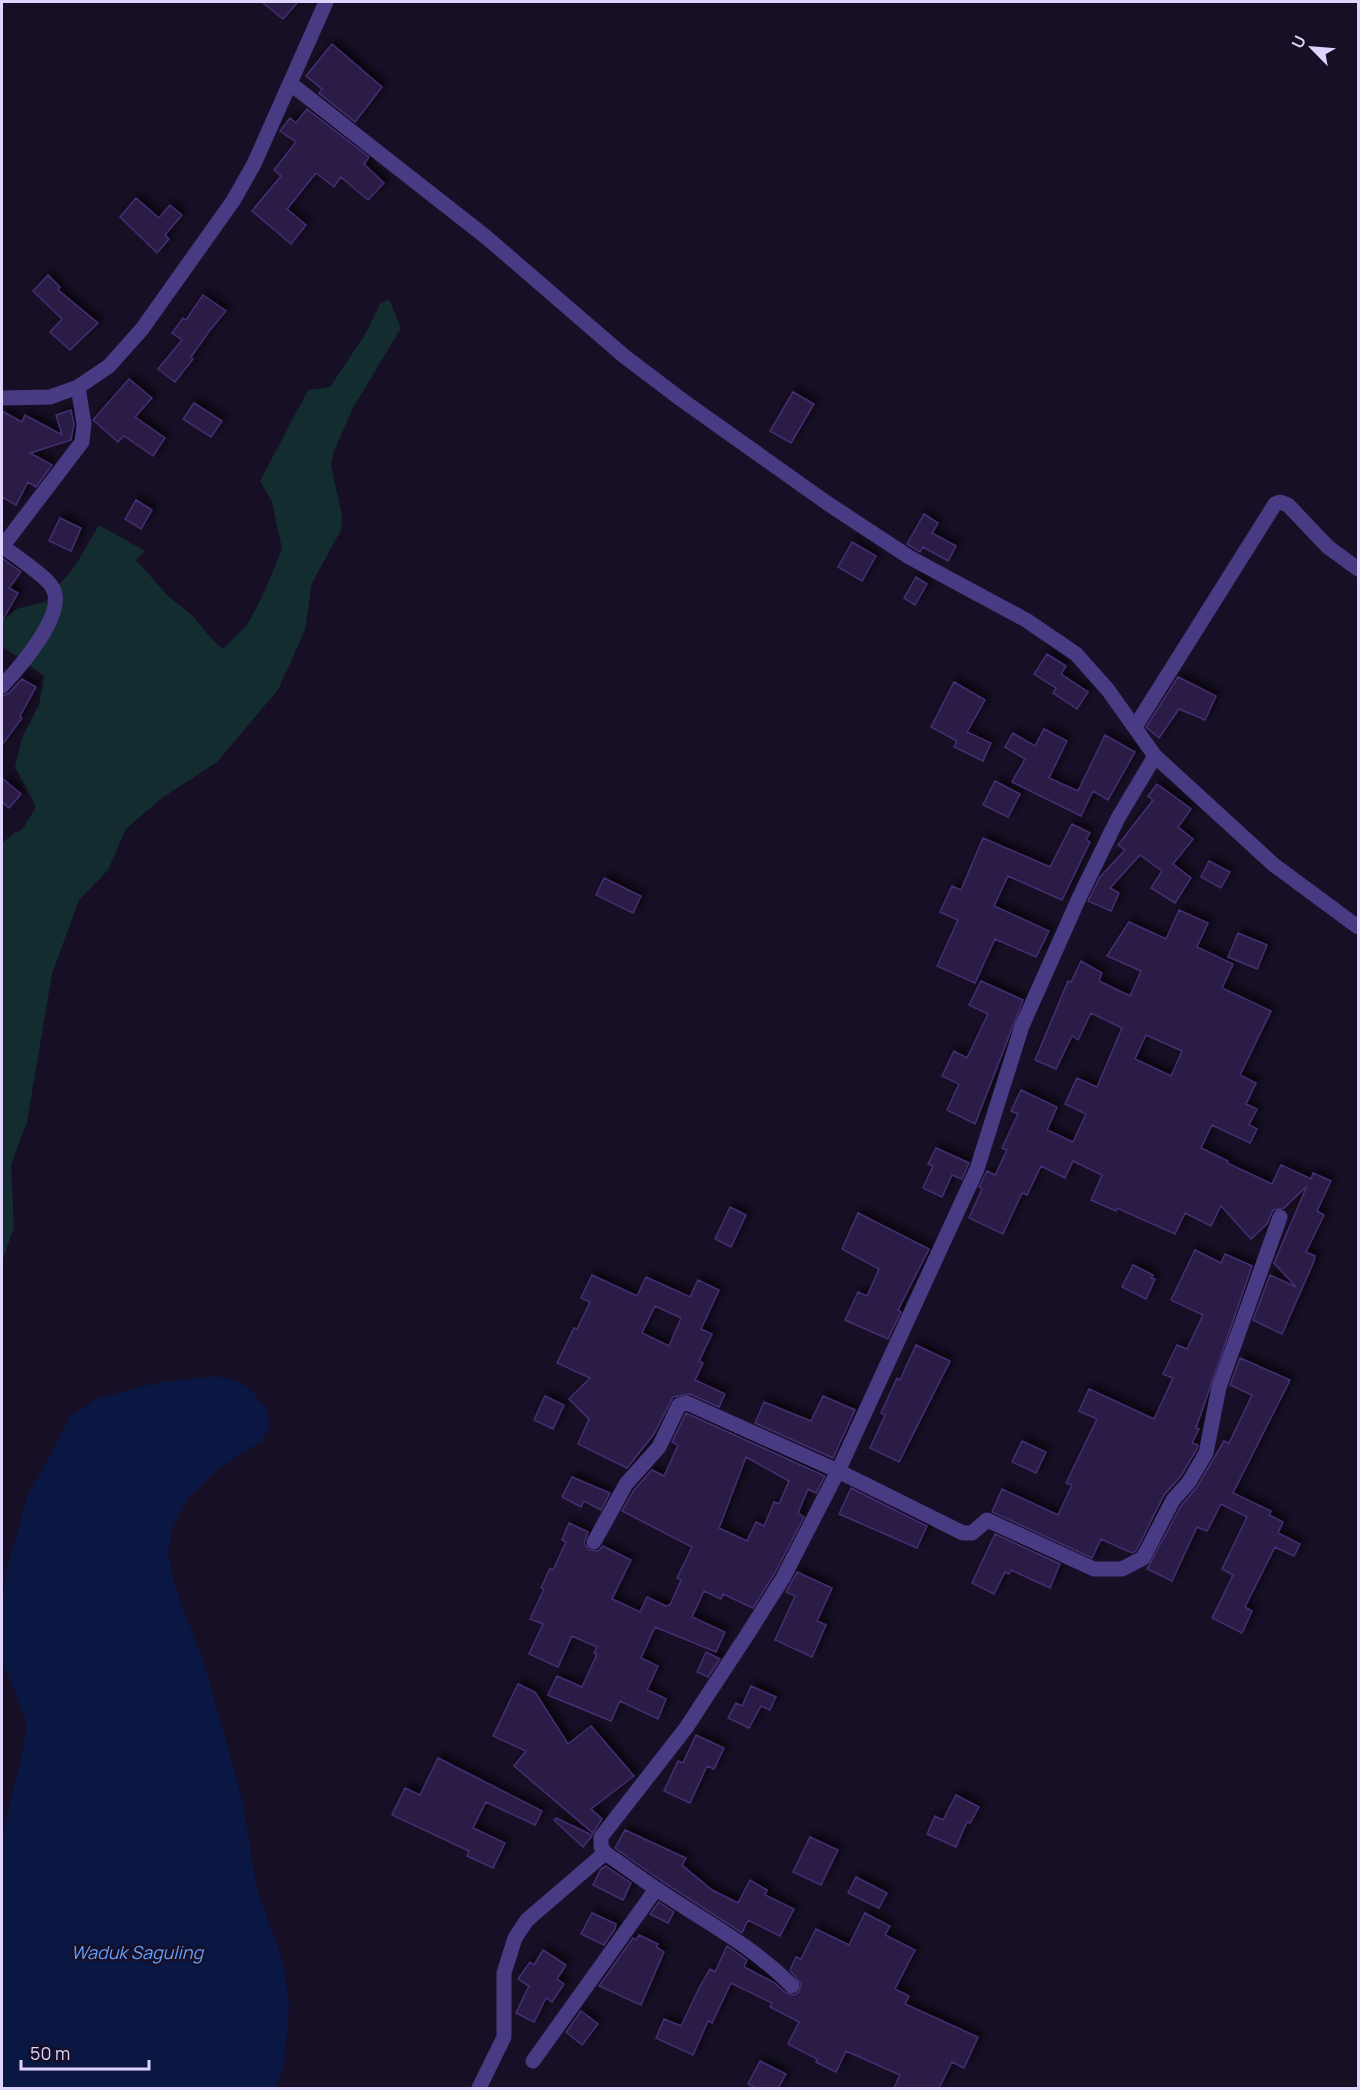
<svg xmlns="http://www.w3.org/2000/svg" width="1360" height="2090" font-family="Manrope,sans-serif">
	<defs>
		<filter id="shadow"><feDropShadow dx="4.5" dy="-4.5" stdDeviation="3" flood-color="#0009"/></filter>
	</defs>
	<rect width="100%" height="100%" fill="#160f25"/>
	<!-- green -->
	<path fill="#122c2f" d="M389 299 401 328 353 408 334 451 331 466 342 515 341 530 312 583 305 630 278 690 217 762 162 798 126 829 108 870 79 900 52 974 27 1122 11 1165 14 1228 2 1261V843L14 833 22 830 36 807 15 767 22 738 39 705 44 676 2 646V621L16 609 45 602 75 566 99 525 145 551 136 560 168 596 192 615 211 638 223 649 247 625 262 597 282 549 272 502 260 481 308 390 330 387 366 333 380 304Z"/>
	<!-- water -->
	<path fill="#0b1743" d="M213 1376 234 1380 250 1389 268 1411 269 1428 260 1442 219 1468 187 1499 173 1526 168 1553 175 1586 206 1669 243 1803 257 1889 284 1964 289 2006 284 2067 276 2088H2V1837L24 1744 26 1720 2 1660V1602L7 1568 27 1497 71 1416 96 1399 155 1383Z"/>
	<!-- building -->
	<path fill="#2a1b46" stroke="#452e72" stroke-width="1.5" fill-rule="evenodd" filter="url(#shadow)" d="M262 2H298L283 19Z
		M332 44 382 87 355 122 319 93 322 89 306 76Z
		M307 109 369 157 364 164 384 183 368 200 341 177 334 187 316 173 287 209 306 225 291 244 252 211 281 176 274 170 296 142 280 131 290 118 296 123Z
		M136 198 159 218 170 205 182 215 165 235 169 239 157 253 120 217Z
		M48 275 60 287 58 290 98 323 70 350 50 332 62 319 33 291Z
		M203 295 226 311 210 330 191 357 193 359 175 382 158 369 182 340 172 333 183 318 186 320Z
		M129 379 152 398 135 417 165 438 153 456 124 436 118 442 93 420Z
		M793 392 814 404 791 443 770 431Z
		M194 403 222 421 211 437 183 419Z
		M71 410 74 424 71 440 30 453 52 465 36 487 28 482 16 505 2 497V411L22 422 25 415 62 435 56 415Z
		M136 500 152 510 141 529 125 519Z
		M924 514 938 523 932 533 956 546 948 561 923 547 920 552 907 544Z
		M60 518 81 528 71 551 49 541Z
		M852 542 876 556 862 581 838 567Z
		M2 558 21 572 9 588 18 593 2 621Z
		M916 577 927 584 915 605 904 598Z
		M1047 654 1066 666 1061 674 1088 692 1077 709 1053 693 1056 688 1034 674Z
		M1178 677 1216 696 1205 720 1179 709 1159 738 1146 727Z
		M22 679 36 687 20 716 22 718 2 745V696L9 693Z
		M954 682 985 700 967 732 991 743 983 761 954 747 957 741 931 727Z
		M1044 729 1067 741 1049 778 1078 791 1105 735 1135 752 1108 800 1093 791 1081 816 1012 782 1025 759 1005 747 1013 733 1035 746Z
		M2 778 21 794 9 808 2 802Z
		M995 781 1020 794 1008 817 983 805Z
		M1157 784 1191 809 1178 827 1193 839 1173 864 1191 878 1175 903 1151 888 1162 871 1140 855 1110 888 1119 893 1111 911 1088 901 1100 877 1125 850 1118 845 1153 800 1148 796Z
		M1072 824 1090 833 1086 839 1090 842 1062 900 1008 876 994 906 1049 931 1036 957 995 939 975 983 937 966 958 920 940 912 952 886 961 890 983 838 1050 867Z
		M1209 861 1230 872 1221 888 1201 877Z
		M604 878 641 896 633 913 596 895Z
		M1179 910 1208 923 1197 947 1233 964 1222 988 1271 1011 1240 1075 1256 1083 1246 1104 1257 1109 1249 1125 1257 1129 1250 1143 1212 1125 1201 1148 1228 1161 1227 1163 1272 1184 1281 1165 1311 1179 1313 1173 1331 1181 1317 1211 1324 1215 1306 1252 1315 1256 1314 1261 1282 1334 1253 1320 1270 1275 1296 1287 1274 1263 1307 1186 1284 1208 1273 1210 1267 1224 1251 1239 1221 1206 1211 1226 1185 1213 1175 1234 1117 1208 1116 1211 1091 1200 1102 1175 1073 1161 1065 1178 1041 1166 1027 1195 1022 1193 1003 1234 969 1218 982 1189 979 1187 987 1171 995 1175 1007 1150 1002 1148 1018 1114 1011 1111 1021 1090 1057 1107 1047 1130 1073 1142 1086 1114 1065 1104 1077 1078 1097 1087 1122 1028 1091 1013 1078 1040 1072 1036 1056 1069 1035 1060 1068 981 1071 982 1081 961 1102 973 1099 981 1130 996 1141 971 1107 956 1129 922 1166 939ZM1146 1035 1182 1051 1171 1076 1135 1059Z
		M1238 933 1267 945 1257 969 1228 957Z
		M981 981 1023 1000 975 1124 947 1110 959 1084 942 1076 954 1051 967 1058 988 1014 969 1005Z
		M936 1148 969 1163 962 1179 952 1175 942 1197 923 1188 933 1166 928 1164Z
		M730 1207 746 1215 731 1247 715 1239Z
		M858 1213 929 1249 898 1310 901 1312 888 1339 845 1320 858 1292 867 1296 879 1269 842 1249Z
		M1195 1250 1221 1263 1225 1254 1252 1266 1196 1428 1199 1429 1192 1443 1198 1445 1197 1449 1181 1476 1164 1495 1136 1551 1132 1553 1101 1539 1092 1558 992 1512 1002 1489 1058 1515 1072 1485 1066 1483 1097 1419 1079 1411 1089 1389 1154 1419 1173 1378 1163 1374 1177 1345 1187 1349 1203 1315 1171 1300Z
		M1133 1265 1153 1275 1151 1278 1155 1279 1146 1299 1122 1287Z
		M592 1275 637 1296 646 1277 690 1297 698 1280 719 1290 701 1329 712 1334 699 1361 703 1363 695 1380 725 1394 719 1407 690 1394 673 1397 654 1434 627 1468 578 1444 589 1419 569 1399 590 1378 557 1363 574 1328 577 1329 590 1302 581 1298ZM655 1306 681 1318 669 1346 642 1333Z
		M916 1345 950 1361 899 1462 870 1448 885 1415 881 1413 897 1378 900 1380Z
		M1240 1358 1290 1380 1233 1493 1271 1511 1269 1515 1283 1522 1278 1533 1300 1544 1294 1556 1275 1547 1245 1607 1252 1611 1242 1633 1212 1618 1233 1575 1222 1569 1247 1517 1221 1504 1207 1531 1197 1527 1172 1581 1147 1569 1181 1506 1197 1487 1224 1441 1229 1443 1252 1395 1230 1385Z
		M545 1396 564 1405 553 1429 534 1420Z
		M823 1396 855 1410 833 1458 755 1423 764 1402 811 1421Z
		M686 1413 825 1476 816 1493 808 1489 798 1513 804 1517 775 1573 753 1608 723 1594 721 1599 704 1591 692 1617 725 1632 716 1652 655 1627 641 1658 658 1666 647 1690 666 1699 658 1719 620 1701 611 1721 548 1695 557 1676 582 1687 597 1654 594 1653 597 1647 572 1636 558 1667 529 1654 543 1624 530 1619 544 1589 541 1588 550 1568 553 1570 566 1542 562 1540 569 1523 588 1532 584 1543 589 1550 598 1551 603 1546 631 1560 612 1599 640 1612 647 1597 666 1606 670 1605 681 1580 677 1578 692 1547 622 1511 634 1490 652 1470 664 1476 678 1445 672 1442ZM746 1457 789 1481 779 1504 774 1502 764 1526 756 1522 747 1541 719 1528Z
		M1022 1441 1046 1452 1036 1473 1012 1462Z
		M572 1477 610 1493 601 1510 584 1501 581 1507 562 1497Z
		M851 1488 927 1526 917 1548 839 1514Z
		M995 1534 1060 1564 1050 1588 1011 1570 1009 1574 1005 1572 994 1594 972 1583Z
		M797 1572 832 1588 817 1621 826 1625 812 1657 775 1640 795 1596 786 1592Z
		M706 1652 720 1659 708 1677 697 1672Z
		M518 1684 535 1692 568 1744 591 1726 634 1776 591 1809 602 1819 593 1833 514 1766 526 1751 493 1736Z
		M751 1686 776 1697 770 1710 761 1706 749 1728 728 1718 736 1703 742 1706Z
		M696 1735 724 1748 714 1769 707 1766 690 1803 664 1791 678 1761 683 1763Z
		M438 1758 542 1811 535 1825 486 1802 473 1828 505 1843 493 1868 467 1856 469 1851 392 1815 405 1788 420 1795Z
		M956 1795 979 1807 970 1823 967 1822 956 1847 927 1834 935 1816 943 1820Z
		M556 1818 592 1835 591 1837 583 1847 554 1820Z
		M625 1830 686 1858 682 1865 712 1890 738 1903 750 1880 767 1890 765 1895 794 1909 780 1936 748 1920 742 1933 663 1882 615 1848Z
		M810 1837 838 1850 821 1885 793 1872Z
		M606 1866 631 1883 623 1900 593 1885 601 1869Z
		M856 1877 887 1893 879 1908 848 1893Z
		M659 1902 674 1912 668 1923 650 1914Z
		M592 1913 616 1924 615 1929 604 1945 581 1934Z
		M865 1913 890 1926 885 1935 915 1950 895 1989 909 1996 905 2004 978 2037 964 2068 952 2062 939 2088H894L900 2075 846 2051 836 2072 816 2062 817 2059 788 2044 799 2022 770 2007 772 2003 731 1983 712 2023 708 2021 693 2055 656 2038 664 2019 681 2026 699 1988 710 1969 715 1972 727 1946 747 1960 744 1967 775 1983 786 1993 794 1995 799 1992 801 1984 790 1970 796 1957 801 1959 816 1929 849 1945Z
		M639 1935 658 1944 656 1947 664 1952 641 2005 599 1986 633 1938 636 1940Z
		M543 1950 566 1965 557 1979 564 1984 552 2002 546 1998 534 2022 516 2013 529 1986 518 1979 530 1962 534 1965Z
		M581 2011 598 2024 582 2045 566 2032Z
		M760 2061 786 2074 778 2088H756L748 2084Z"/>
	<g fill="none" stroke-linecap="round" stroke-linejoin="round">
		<!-- minor -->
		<path stroke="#483b83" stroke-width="15" d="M291 84 486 237 624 356 682 400 827 503 909 557 1026 620 1076 654 1108 690 1155 756 1118 818 1079 898 1022 1026 977 1169 838 1471 783 1578 747 1635 686 1728 601 1837V1847L605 1853C623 1865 640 1878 658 1890 704 1921 753 1946 792 1986
			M2 398 50 397 78 387 109 366 142 329 233 201 254 164 326 2
			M2 686C18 669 69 612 52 587 47 577 15 556 5 548V543L82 442 84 424 78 387
			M1135 727 1275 504 1280 502 1288 505 1328 547 1358 569
			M1155 756 1274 865 1358 927
			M594 1542 626 1484 659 1447 679 1405 687 1403 838 1471 963 1533H972L987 1520 1094 1569H1122L1143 1558 1173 1500 1189 1482 1206 1453 1219 1387 1280 1217
			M533 2061 656 1889
			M479 2088 504 2037V1973L515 1938 527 1920 605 1853"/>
	</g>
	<g text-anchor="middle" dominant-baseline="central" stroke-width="5" stroke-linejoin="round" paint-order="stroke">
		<!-- water labels -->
		<g font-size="18" font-style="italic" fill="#639ffd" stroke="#160f25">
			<text x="137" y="1952">Waduk Saguling</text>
		</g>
	</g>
	<!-- border -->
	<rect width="1360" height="2090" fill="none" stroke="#dfd4fe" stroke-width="6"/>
	<!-- north arrow -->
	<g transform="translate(1312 48) rotate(295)" stroke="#160f25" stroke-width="4.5" paint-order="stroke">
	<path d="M0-4.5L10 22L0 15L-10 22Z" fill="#dfd4fe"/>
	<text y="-9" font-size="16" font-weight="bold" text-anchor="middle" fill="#dfd4fe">U</text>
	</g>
	<!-- scale -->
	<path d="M21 2060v9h128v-9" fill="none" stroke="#dfd4fe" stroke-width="3"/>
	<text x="30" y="2060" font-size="18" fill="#dfd4fe" stroke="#160f25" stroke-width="4.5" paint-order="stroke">50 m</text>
</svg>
